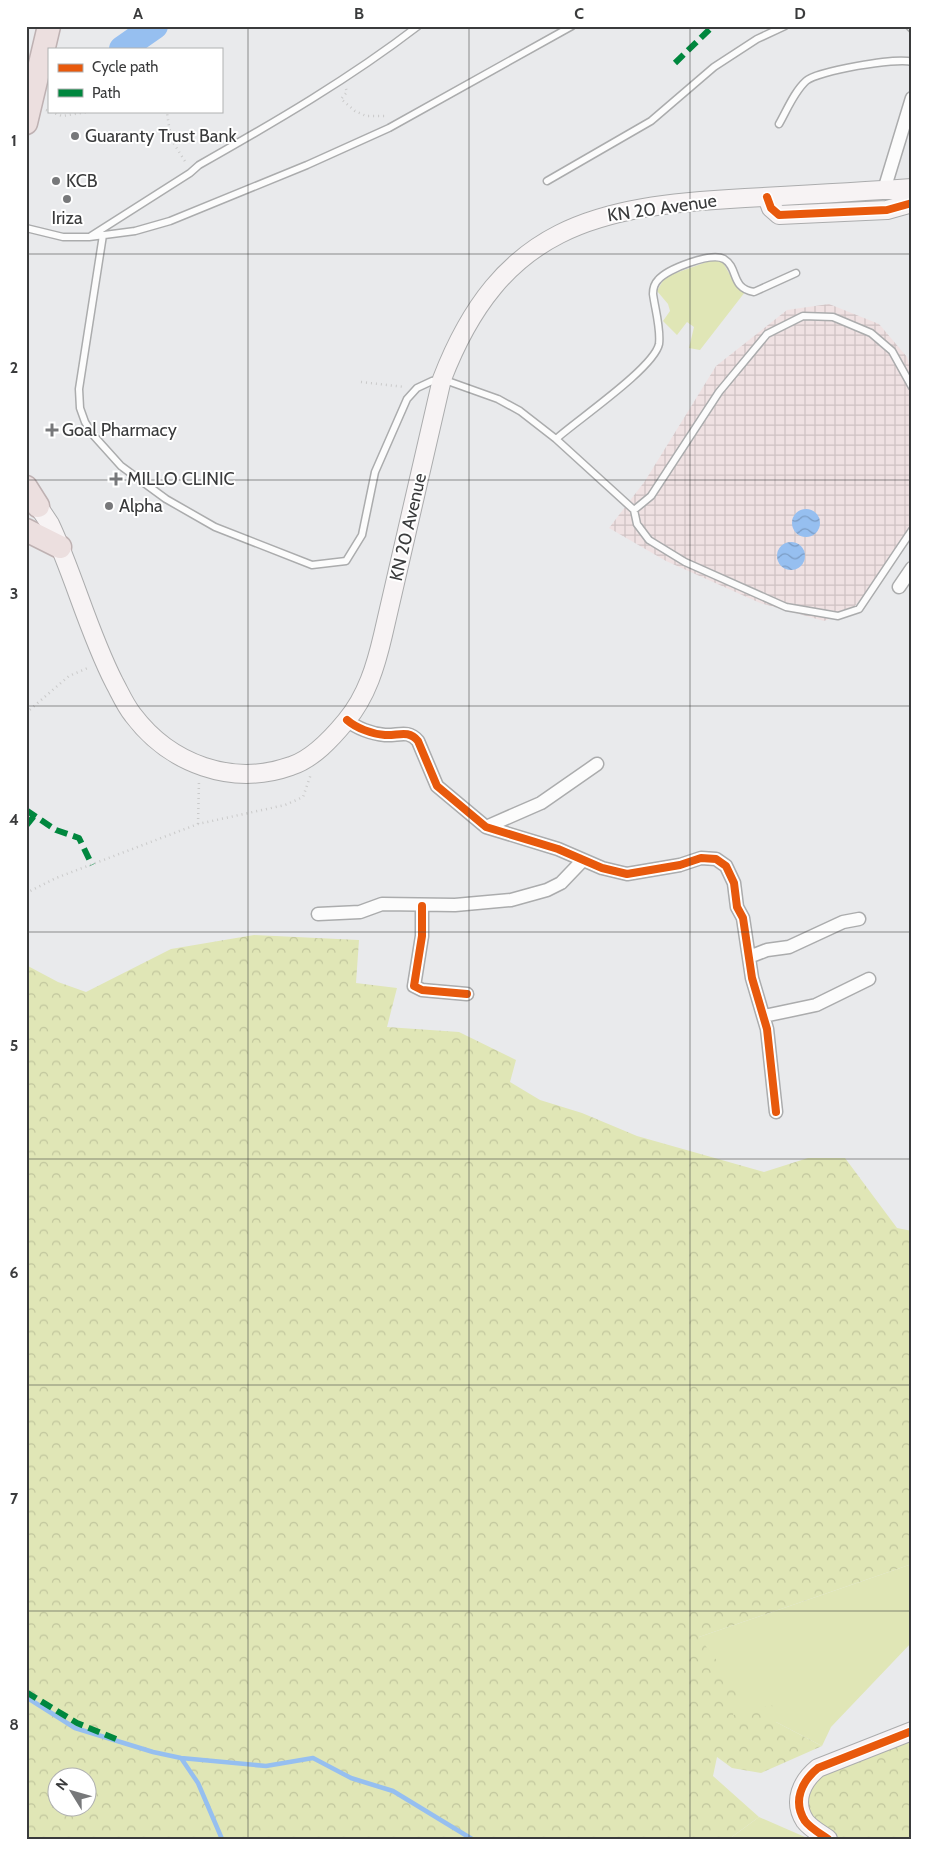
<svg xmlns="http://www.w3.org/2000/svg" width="938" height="1865" font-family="Cabin,sans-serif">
	<defs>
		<pattern id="industrial-grid" width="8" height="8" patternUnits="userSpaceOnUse" patternTransform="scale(1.25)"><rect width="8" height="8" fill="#efe1e2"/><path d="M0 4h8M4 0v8" fill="none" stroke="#cec2c3"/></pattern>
		<pattern id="forest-crowns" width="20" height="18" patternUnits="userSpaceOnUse" patternTransform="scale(1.25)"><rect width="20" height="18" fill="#e0e6b6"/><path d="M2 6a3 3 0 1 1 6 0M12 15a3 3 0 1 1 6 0" fill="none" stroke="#c1c69d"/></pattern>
		<pattern id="water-waves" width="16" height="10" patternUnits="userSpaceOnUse" patternTransform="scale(1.25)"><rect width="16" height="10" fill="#96bff0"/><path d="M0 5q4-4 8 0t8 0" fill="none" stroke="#7b9cc4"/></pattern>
	</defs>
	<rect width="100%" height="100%" fill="#e9eaec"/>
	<!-- industrial -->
	<path fill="url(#industrial-grid)" d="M829 304 879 324 907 357 912 377V526L904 545 851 611 824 621 760 603 666 561 609 528 645 481 716 366 787 310Z"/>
	<!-- grass -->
	<path fill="#e0e6b6" d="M712 260 722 261 737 287 745 292 700 350 689 348 694 327 687 322 677 335 663 321 670 311 668 304 657 291 665 277Z
		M912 1564V1642L831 1727 822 1746 776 1722 733 1715 699 1637Z
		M759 1817 805 1837 807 1839H729Z"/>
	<!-- forest -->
	<path fill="url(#forest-crowns)" fill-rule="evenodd" d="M254 935 359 940 356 983 397 988 387 1027 459 1032 516 1060 510 1082 540 1100 582 1113 637 1136 764 1172 808 1158H845L897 1228 912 1231V1564L699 1637 739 1690 733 1715 772 1705 776 1722 822 1746 761 1773 732 1768 717 1757 713 1776 759 1817 729 1839H26V965L58 982 86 992 171 949ZM58 1778H88V1808H58Z
		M912 1741V1839H834L809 1813 807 1785 815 1778Z"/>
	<!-- water -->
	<path fill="url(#water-waves)" d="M792 523a14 14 0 1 1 28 0a14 14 0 1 1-28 0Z
		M777 556a14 14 0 1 1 28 0a14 14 0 1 1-28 0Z"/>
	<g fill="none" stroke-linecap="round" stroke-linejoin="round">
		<!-- stream -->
		<path stroke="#96bff0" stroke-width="4.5" d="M26 1697 75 1728 153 1752 181 1758 266 1766 313 1758 351 1778 393 1791 472 1839
			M181 1758 198 1783 222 1839"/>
		<!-- river -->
		<path stroke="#96bff0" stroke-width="26" d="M122 49 155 26"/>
		<!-- lane casing -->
		<g stroke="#abacad" stroke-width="9">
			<path id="lane" d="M909 26 912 29
				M779 124C787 110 794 92 806 81 817 71 897 57 912 62
				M547 181 651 121 714 67 757 39 785 26
				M26 228 63 237H89L135 231 170 221 307 165 389 128 572 26
				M103 235 79 389 80 408 85 422 94 436 121 466 166 499 215 527 312 565 346 561 362 535 375 472 407 399 417 388 432 381 442 379 498 399 520 411 556 439 634 510 637 524 649 540 685 562 786 607 838 616 859 609 912 530
				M91 236 190 173 199 165C275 122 349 79 418 26
				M556 439C577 420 654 368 659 344 661 329 655 309 653 294 653 289 654 284 658 280 667 269 711 252 724 259 739 268 730 288 754 292L796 273
				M634 510 651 496 719 392 767 334 803 316 833 317 871 333 892 351 912 387"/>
		</g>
		<!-- street casing -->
		<g stroke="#abacad" stroke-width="15">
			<path id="street" d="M884 190 912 98
				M899 587 912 568
				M347 720C356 728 372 734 385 735 398 736 408 729 418 741L437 786 486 827 558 849 602 868 627 874 680 865 701 858 716 859 726 866 734 883 737 907 743 918 752 978 767 1029 776 1112
				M486 827 541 803 597 764
				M422 906V936L414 986 422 990 467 994
				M318 914 360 912 382 904 455 905 511 900 547 890 561 883 583 860
				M749 957 767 950 789 947 843 922 859 919
				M764 1016 816 1005 869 979"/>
		</g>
		<!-- secondary casing -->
		<g stroke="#abacad" stroke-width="20">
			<path id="secondary" d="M767 197 771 208 779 215 887 210 912 203
				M28 500 38 506 50 524C74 575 88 631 114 682 120 693 125 705 133 715 170 764 232 787 291 766 313 759 332 738 346 721 367 696 376 665 383 635L442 379C501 226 595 206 745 198 801 195 856 192 912 188
				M828 1839C821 1834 810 1828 805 1821 792 1801 802 1781 818 1768L912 1731"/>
		</g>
		<!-- highway casing -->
		<g stroke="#beb1b2" stroke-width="25">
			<path id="highway" d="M26 123 49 26
				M26 487 38 506
				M26 530 60 547"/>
		</g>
		<!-- path -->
		<path stroke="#cacaca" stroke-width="2.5" stroke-dasharray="1 4" stroke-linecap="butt" d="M346 89 347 92 341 99 355 111 366 116H388
			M46 110 62 116 94 111
			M164 111 167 113 171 139 186 163
			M361 382 405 387
			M26 713 69 676 90 667
			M198 824 199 781
			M26 893 56 878 198 824 285 805 303 797 311 774"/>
		<!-- lane -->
		<use href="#lane" stroke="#fcfcfc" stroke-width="6"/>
		<!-- street -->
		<use href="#street" stroke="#fcfcfc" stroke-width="12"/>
		<!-- secondary -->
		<use href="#secondary" stroke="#f7f3f4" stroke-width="18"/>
		<!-- highway -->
		<use href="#highway" stroke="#ecdfdf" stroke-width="22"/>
		<!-- quiet -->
		<path stroke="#00873e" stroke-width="6" stroke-dasharray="12 6" stroke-linecap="butt" d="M675 63 713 26
			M26 810 56 830 79 838 92 865
			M26 826 34 816
			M26 1692 77 1723 116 1739"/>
		<!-- cycleway casing -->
		<g stroke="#fff" stroke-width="11">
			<path id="cycleway" d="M767 197 771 208 779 215 887 210 912 203
				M347 720C356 728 372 734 385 735 398 736 408 729 418 741L437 786 486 827 558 849 602 868 627 874 680 865 701 858 716 859 726 866 734 883 737 907 743 918 752 978 767 1029 776 1112
				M422 906V936L414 986 422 990 467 994
				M828 1839C821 1834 810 1828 805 1821 792 1801 802 1781 818 1768L912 1731"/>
		</g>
		<!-- cycleway -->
		<use href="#cycleway" stroke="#e8590c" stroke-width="8"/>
	</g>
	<!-- grid -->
	<path fill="none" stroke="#3a3b3c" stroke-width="1" stroke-opacity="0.55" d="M248 26V1839M469 26V1839M690 26V1839M26 254H912M26 480H912M26 706H912M26 932H912M26 1159H912M26 1385H912M26 1611H912"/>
	<!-- markers -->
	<g fill="#77787a" stroke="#fff" stroke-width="2">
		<circle cx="75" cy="136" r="5"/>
		<circle cx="56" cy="181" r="5"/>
		<circle cx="67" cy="199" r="5"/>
		<path d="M49.5 422.5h5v5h5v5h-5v5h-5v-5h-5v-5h5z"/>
		<path d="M113.5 471.5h5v5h5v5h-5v5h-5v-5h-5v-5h5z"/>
		<circle cx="109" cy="506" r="5"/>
	</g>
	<g text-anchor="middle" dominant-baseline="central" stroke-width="4" stroke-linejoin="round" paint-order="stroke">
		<!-- poi labels -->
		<g font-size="18" fill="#3a3b3c" stroke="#fff" text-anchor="start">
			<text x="85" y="136">Guaranty Trust Bank</text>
			<text x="66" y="181">KCB</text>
			<text x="67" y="218" text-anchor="middle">Iriza</text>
			<text x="62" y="430">Goal Pharmacy</text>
			<text x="127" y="479">MILLO CLINIC</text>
			<text x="119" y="506">Alpha</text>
		</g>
		<!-- street labels -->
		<g font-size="18" fill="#3a3b3c" stroke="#fff">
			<text transform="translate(662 208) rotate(-8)">KN 20 Avenue</text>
			<text transform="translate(408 527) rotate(-77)">KN 20 Avenue</text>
		</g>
	</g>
	<!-- border -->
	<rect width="938" height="1865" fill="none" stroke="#ffffff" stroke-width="55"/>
	<!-- legend -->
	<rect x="48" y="48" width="175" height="65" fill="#ffffff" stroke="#b0b1b1"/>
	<rect x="58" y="64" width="25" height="8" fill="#e8590c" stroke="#b0b1b1"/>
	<text x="92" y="72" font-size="15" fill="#3a3b3c">Cycle path</text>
	<rect x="58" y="89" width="25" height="8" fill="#00873e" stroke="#b0b1b1"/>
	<text x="92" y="98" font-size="15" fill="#3a3b3c">Path</text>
	<!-- north arrow -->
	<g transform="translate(72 1792) rotate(307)"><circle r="24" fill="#ffffff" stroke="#b0b1b1"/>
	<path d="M0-4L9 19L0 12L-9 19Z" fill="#77787a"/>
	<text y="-8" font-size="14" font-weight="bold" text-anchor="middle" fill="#3a3b3c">N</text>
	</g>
	<rect x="28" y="28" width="882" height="1810" fill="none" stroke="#3a3b3c" stroke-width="2"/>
	<g font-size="16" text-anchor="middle" font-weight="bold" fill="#3a3b3c">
		<text x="138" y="19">A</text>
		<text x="359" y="19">B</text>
		<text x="579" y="19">C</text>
		<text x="800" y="19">D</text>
		<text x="14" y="146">1</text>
		<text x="14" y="373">2</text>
		<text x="14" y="599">3</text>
		<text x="14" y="825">4</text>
		<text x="14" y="1051">5</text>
		<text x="14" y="1278">6</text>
		<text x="14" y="1504">7</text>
		<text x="14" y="1730">8</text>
	</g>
</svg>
